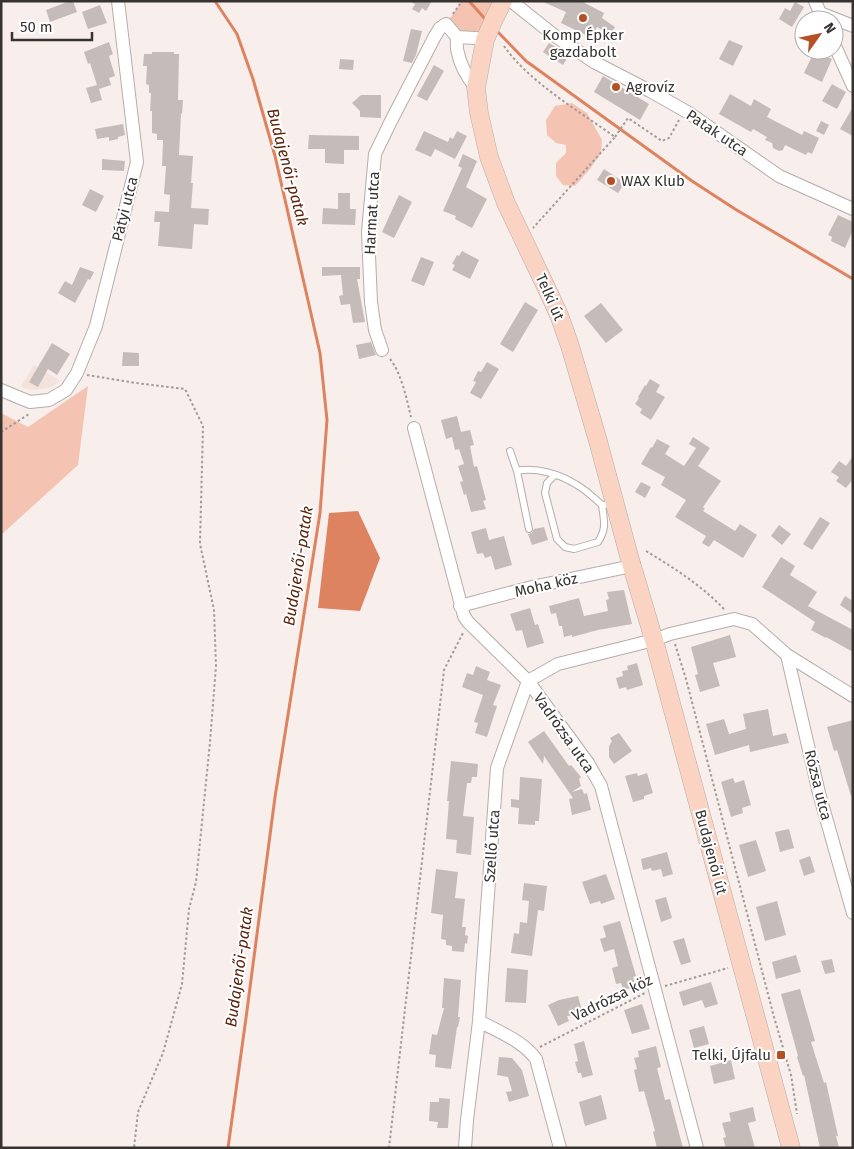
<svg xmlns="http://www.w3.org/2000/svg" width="854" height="1149" font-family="'Fira Sans',sans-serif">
	<rect width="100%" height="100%" fill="#f8efec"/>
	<!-- built -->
	<path fill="#f4e3dc" d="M34 365 61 381 49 388 42 389 33 390 26 389 21 386Z"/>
	<!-- green -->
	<path fill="#f4c3b1" d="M462 1H498L485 33 475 38 446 24Z
		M572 103 587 113 602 140 601 153 590 169 575 186 563 185 556 176V163L566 153V145L556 143 547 135 546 120 555 106Z
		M88 386 78 465 1 535V413L28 427Z"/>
	<!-- water -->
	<path fill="#dd8360" d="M358 511 380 558 360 611 318 608 329 513Z"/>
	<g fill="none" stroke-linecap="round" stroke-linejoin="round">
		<!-- stream -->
		<path stroke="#dd8360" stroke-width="3" d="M215 1 237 34 253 79 275 156 320 353 327 420 320 513 275 797 246 1018 228 1148
			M469 1 486 20
			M496 30 526 61 692 181 735 209 853 279"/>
	</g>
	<!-- building -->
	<path fill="#c5bcb9" d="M70 1H73L77 12 50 22 46 10Z
		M409 1H432L426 11 422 8 419 13 412 9 415 4Z
		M541 1H581L604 13 602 18 615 27 610 35 597 27 592 38 561 23 566 12Z
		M795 2 804 7 792 27 779 19 785 8 790 11Z
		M100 5 107 23 88 29 82 12Z
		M411 29 422 31 416 55 412 63 403 61Z
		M729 40 743 46 733 66 719 59Z
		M109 42 113 54 109 56 115 76 109 78 111 85 99 89 102 100 91 103 86 88 97 85 90 63 88 64 84 52Z
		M549 43 569 55 563 65 543 52Z
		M815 50H826L824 56 832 59 822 82 804 73Z
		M152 52H174V54H179L178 100H183L182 114 181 113 179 155 193 156 191 183H193L191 208 209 209 208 225 194 224 192 249 158 246 160 222H154L155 211 169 212 170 195 164 194 166 166H162L163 140H157V134L152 133V111H150L151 93H149V85L146 84 147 66H143L144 54H152Z
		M340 59 354 60 353 70 339 69Z
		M434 65 444 71 427 101 417 96Z
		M603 76 649 104 640 120 594 92Z
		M832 84 846 92 837 109 822 101Z
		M730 94 751 106 754 99 771 109 767 117 802 135 804 131 819 138 812 154 808 152 806 155 785 145 783 150 779 151 773 148 772 143 765 140 767 137 753 129 751 132 719 114Z
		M361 95H381V118L360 117V111L352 103Z
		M853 107V136L840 129Z
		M821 121 829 125 824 135 816 131Z
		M123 124 125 135 118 137V139L109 141V137L97 139 95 129Z
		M424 131 448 142 450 137 453 139 457 131 467 136 455 159 435 149 431 157 415 150Z
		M309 135 359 136V150H344V164L325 163V149H308Z
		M463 154 477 161 466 187 487 199 472 228 455 219 456 216 443 211 462 168 458 166Z
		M102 159 125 161 124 171 102 170Z
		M604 169 625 183 618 193 597 180Z
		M90 189 104 196 96 212 82 205Z
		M338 193H350V209H356L355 225 322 224 323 208 338 209Z
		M399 195 412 202 394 238 382 232Z
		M838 215 853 222V230L845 248 831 241 832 237 828 235Z
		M462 251 479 260 470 279 452 270 455 265 452 264 457 255 459 256Z
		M421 257 434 262 424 286 411 281Z
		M80 267 94 272 90 280 88 279 75 303 58 293 65 281 72 285Z
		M322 267H360V279H357L365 322 353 323 350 304 341 305 339 296 343 295 341 275 322 276Z
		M525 302 538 310 513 352 500 344Z
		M601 303 623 330 606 343 584 316Z
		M371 342 376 355 359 359 356 345Z
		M52 343 70 354 57 375 48 369 38 387 29 382Z
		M123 352 139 353V366H122Z
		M487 362 499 369 481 399 470 393 476 382 473 381 478 371 481 372Z
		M650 379 660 385 656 392 665 397 651 420 640 413 642 409 635 404 639 398 638 397 645 385 646 386Z
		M457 416 461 432 470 430 474 445 470 446 474 467 477 466 486 500 483 501 486 509 471 512 466 494 464 495 460 482 463 481 458 466 464 464 459 449 455 450 452 437 446 439 441 420Z
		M693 437 710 448 698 466 721 481 703 507 705 509 703 511 735 531 740 524 757 535 743 558 714 540 709 547 702 543 706 536 675 517 686 500 661 485 665 477 641 464 651 447 652 448 657 439 670 446 665 454 684 466 696 448 689 444Z
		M853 456V479L846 488 836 481 839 477 831 472 839 461 846 466Z
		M641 482 651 487 645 498 635 492Z
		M820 517 830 523 812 550 803 544Z
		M779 525 791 534 782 545 771 536Z
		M544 527 548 540 532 545 528 534 532 533 534 529Z
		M486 528 489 540 504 536 512 565 495 570 491 556 485 558 483 553 477 554 471 532Z
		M781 557 795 566 790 575 817 592 808 606 853 630V652L826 637V638L811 630 815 622 762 587Z
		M624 590 632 624 598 630 572 637V635L564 637 562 626H559L556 613 551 614 549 606 579 598 584 616 608 611 606 600 609 599 607 592Z
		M845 596 853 601V614L840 605Z
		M530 608 535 625 538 624 544 643 527 648 522 630 516 631 510 614Z
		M730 635 736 657 713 663 720 686 700 692 695 675 698 674 691 647Z
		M637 663 643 685 627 690 626 687 619 689 616 678 623 676 622 671 628 670 627 666Z
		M476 666 490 672 487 680 501 685 493 705 497 706 487 737 475 733 478 723 474 722 483 695 462 687 467 673 473 675Z
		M768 709 773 736 786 733 789 743 750 752 749 745 715 755 706 724 724 719 729 734 746 729 743 714Z
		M853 720V795L851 796 837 750 834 751 827 727Z
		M544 731 569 766 571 765 581 777 579 779 581 786 572 792 582 789 584 794 587 793 591 810 572 815 569 799 573 798 544 756 543 764 528 742Z
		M619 733 632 751 614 764 609 757V746L612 741 610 738Z
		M451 761 478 764 477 777H472L471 783H467L463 816 474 817 471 855 456 853 457 840 446 839 449 801H447Z
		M637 773 638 776 647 773 653 793 644 796V799L633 802 625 776Z
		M520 777 542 779 539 821H535V825L518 824 519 808 511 807V799L519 800Z
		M733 778 735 783 744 780 751 805 742 808 743 813 731 817 721 782Z
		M789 829 794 848 780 852 775 832Z
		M756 840 766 871 748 877 739 845Z
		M667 852 673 874 663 877 661 869 652 871 651 868 643 870 641 859Z
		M810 856 815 872 804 876 799 860Z
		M436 869 458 872 455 898 465 899 462 927H466L465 935 468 936 467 944 465 943 464 952 452 951V946L446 945V940L441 939 443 915 431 913Z
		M606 874 615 899 601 904 600 901 590 904 582 882Z
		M524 883 547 886 544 911 538 910 532 956 511 953 514 933 519 934 520 922 527 923 529 901 522 900Z
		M666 897 672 918 661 922 655 900Z
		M777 901 786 935 765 941 756 907Z
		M620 921 636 976 633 977 636 987 623 990 621 983 616 984 612 968 618 966 614 949 604 952 600 939 606 937 603 926Z
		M684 938 691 962 681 965 673 941Z
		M796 955 801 972 776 979 772 962Z
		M832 959 835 972 825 974 821 961Z
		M507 968 528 970 526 1003 505 1002Z
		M444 978 461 980 458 1017H460L458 1027H457L451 1069 435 1067 436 1055 429 1054 432 1034 437 1035 444 1008H442Z
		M711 982 718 1004 705 1008 702 1000 683 1006 679 992Z
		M800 989 815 1041 811 1042 824 1083 826 1082 838 1136H836L839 1148H820L804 1075 803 1076 797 1057 798 1056 781 994Z
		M578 996 583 1014 567 1016 569 1021 558 1026 548 1005 559 1000Z
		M642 1004 650 1029 632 1034 624 1010Z
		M704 1026 709 1044 694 1048 689 1030Z
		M584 1041 593 1075 582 1078 581 1073H578L575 1062 578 1061 574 1044Z
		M656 1046 661 1067 657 1068 665 1100 670 1099 683 1148H657L653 1132 655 1131 644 1091 639 1092 634 1070 637 1069 634 1058 639 1057 638 1051Z
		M499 1057 512 1058 522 1070 529 1096 509 1102 506 1092 512 1091 508 1077 497 1075Z
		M731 1060 735 1079 714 1084 710 1066Z
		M601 1095 607 1119 585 1126 579 1102Z
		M439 1098 450 1099 448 1128H437L438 1122 429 1121 430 1102H439Z
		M753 1107 756 1121 748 1123 755 1148H726L723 1138 726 1137 722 1123 731 1121 729 1113Z"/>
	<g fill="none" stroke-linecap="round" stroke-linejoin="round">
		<!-- service casing -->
		<g stroke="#b5adaa" stroke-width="8">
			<path id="service" d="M510 451 517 471
				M555 475 547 483 545 493 557 539 565 547 574 549 598 542C607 528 604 521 602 505
				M529 529 517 471C536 467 560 474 577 485 586 490 594 498 602 505L614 504"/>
		</g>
		<!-- minor casing -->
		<g stroke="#b5adaa" stroke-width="14">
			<path id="minor" d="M511 1 555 36 594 62 650 91 689 113 779 176 853 209
				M815 1 823 20
				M820 13 853 26
				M457 37C457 42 456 48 458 53 460 65 468 78 476 88
				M834 44 853 86
				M382 350 375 330 371 302 368 232 375 154 391 121 435 36 440 28 446 24 457 37 475 38 485 40
				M1 390 30 402 49 400 66 390 77 373 96 326 137 162 118 1
				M414 428 464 616 468 622 528 681 588 763 601 786 697 1148
				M460 606 532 587 632 566
				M787 655 819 793 853 913
				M479 1021C499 1032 523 1041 536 1059L560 1148
				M465 1148 467 1120 479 1021 497 768 528 681 558 664 654 640 670 634 734 619 752 624 787 655 853 696"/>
		</g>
		<!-- secondary casing -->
		<g stroke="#b5adaa" stroke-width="19">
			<path id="secondary" d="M503 1 494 19 485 40 476 88 479 113 489 157 506 203 546 287 559 315 570 346 598 441 629 556 654 640 791 1148"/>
		</g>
		<!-- path -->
		<path stroke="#a19a98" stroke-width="2" stroke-dasharray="2.5 2.5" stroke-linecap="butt" d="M453 14 462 1
			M504 46C529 82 579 111 615 137L533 228
			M615 137 628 118 662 141 669 138 679 120
			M390 359C401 372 407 400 411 417
			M87 375 136 383 185 389 203 426 200 544 214 610 216 666 210 742 196 882 189 909 182 984 163 1053 138 1112 134 1148
			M1 432 29 414
			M646 551C674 568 701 585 724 609
			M675 644 686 679 774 1017 791 1075 797 1114
			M665 986 728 968
			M540 1047 645 993
			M389 1148 444 670 463 633"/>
		<!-- service -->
		<use href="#service" stroke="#fff" stroke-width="6"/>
		<!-- minor -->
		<use href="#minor" stroke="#fff" stroke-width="12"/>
		<!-- secondary -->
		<use href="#secondary" stroke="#fad3c3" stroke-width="18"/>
	</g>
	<!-- markers -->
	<g fill="#b54f24" stroke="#fff" stroke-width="2">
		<circle cx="583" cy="18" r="5"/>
		<circle cx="616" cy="87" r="5"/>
		<circle cx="611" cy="181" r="5"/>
		<rect x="776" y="1050" width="10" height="10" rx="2.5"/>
	</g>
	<g text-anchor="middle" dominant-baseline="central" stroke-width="4" stroke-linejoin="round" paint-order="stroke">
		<!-- poi labels -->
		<g font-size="15" fill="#363331" stroke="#fff" text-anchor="start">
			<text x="583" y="35" text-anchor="middle">Komp Épker<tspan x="583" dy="17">gazdabolt</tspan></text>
			<text x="626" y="87">Agrovíz</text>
			<text x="621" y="181">WAX Klub</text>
			<text x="771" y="1055" text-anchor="end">Telki, Újfalu</text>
		</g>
		<!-- street labels -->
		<g font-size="15" fill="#363331" stroke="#fff">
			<text transform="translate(717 133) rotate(34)">Patak utca</text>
			<text transform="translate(125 209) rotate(-76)">Pátyi utca</text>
			<text transform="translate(372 213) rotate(-87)">Harmat utca</text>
			<text transform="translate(550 297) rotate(66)">Telki út</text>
			<text transform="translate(546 585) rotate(-13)">Moha köz</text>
			<text transform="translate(564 733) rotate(55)">Vadrózsa utca</text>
			<text transform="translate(818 785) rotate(76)">Rózsa utca</text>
			<text transform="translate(492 846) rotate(-86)">Szellő utca</text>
			<text transform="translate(711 852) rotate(75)">Budajenői út</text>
			<text transform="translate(612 998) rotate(-26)">Vadrózsa köz</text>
		</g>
		<!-- water labels -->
		<g font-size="16" font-style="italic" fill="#5b2209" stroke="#fff">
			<text transform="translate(288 167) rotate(75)">Budajenői-patak</text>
			<text transform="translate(298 566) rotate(-81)">Budajenői-patak</text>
			<text transform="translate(239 967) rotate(-82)">Budajenői-patak</text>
		</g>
	</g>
	<!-- border -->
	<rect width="854" height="1149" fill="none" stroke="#363331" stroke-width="5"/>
	<!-- north arrow -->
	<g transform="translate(819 35) rotate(57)"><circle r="24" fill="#ffffff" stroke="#afadad"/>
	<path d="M0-4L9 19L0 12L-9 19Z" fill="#b54f24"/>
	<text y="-8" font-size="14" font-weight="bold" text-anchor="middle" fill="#363331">N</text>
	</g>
	<!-- scale -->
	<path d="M12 32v8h80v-8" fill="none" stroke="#363331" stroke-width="2.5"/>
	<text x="20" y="32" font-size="15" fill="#363331" stroke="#ffffff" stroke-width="4" paint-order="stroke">50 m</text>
</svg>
